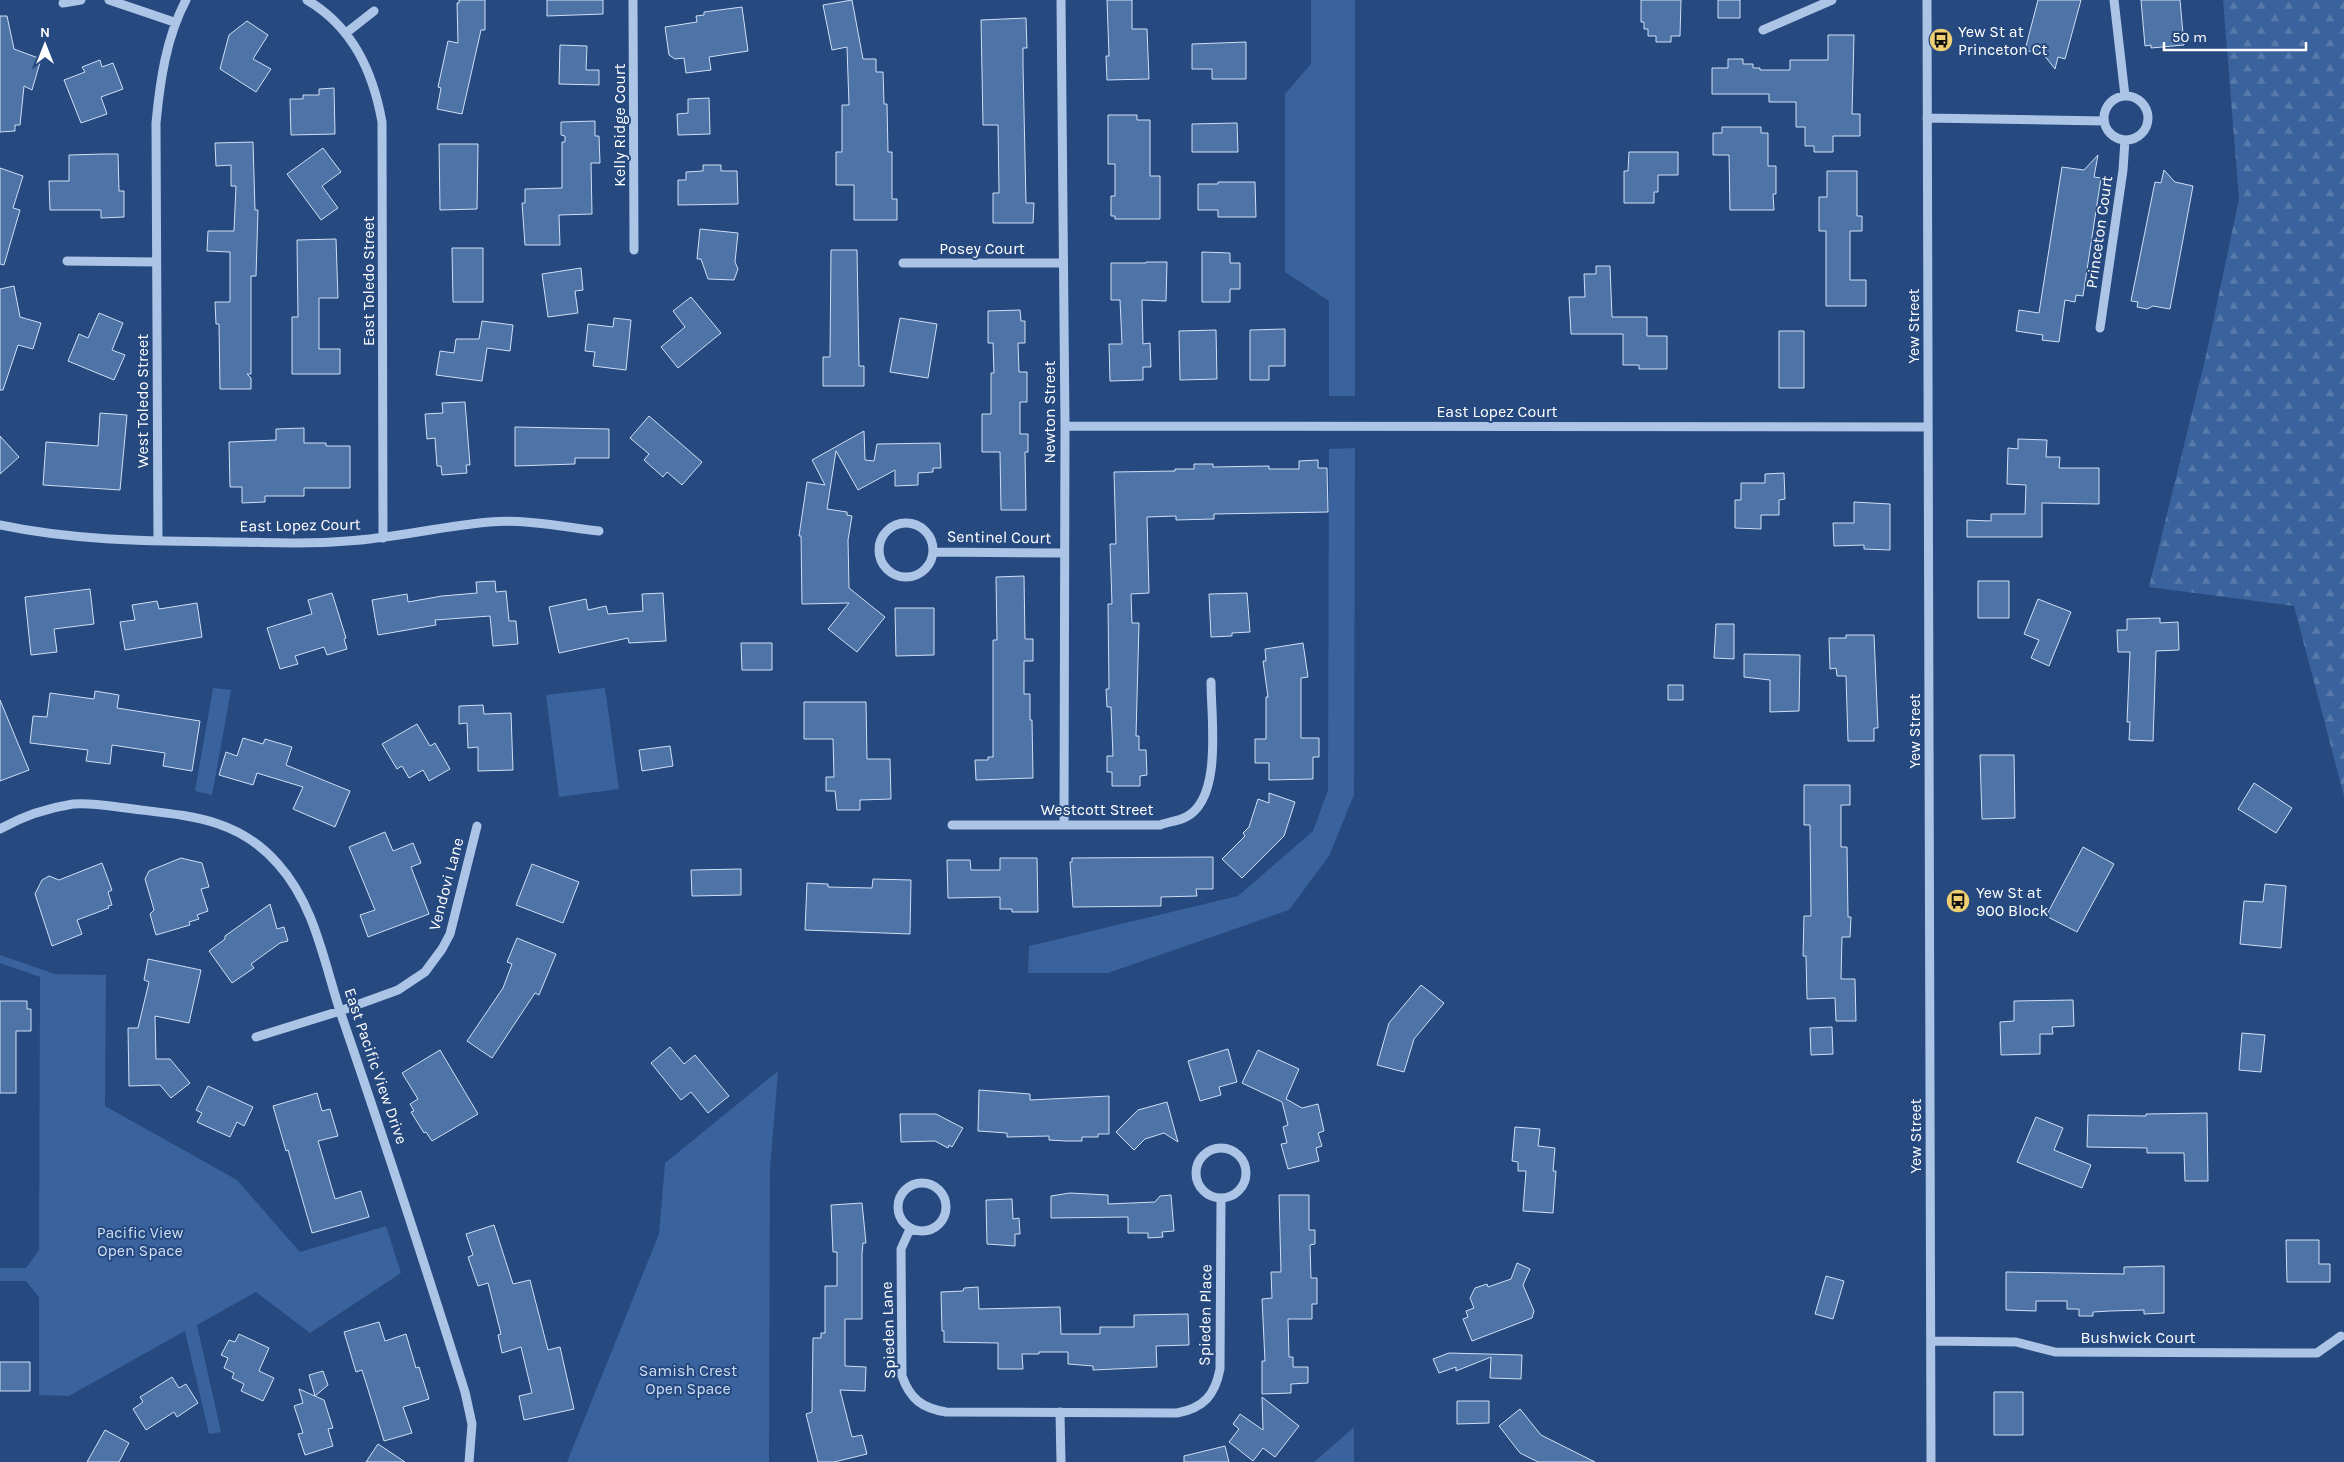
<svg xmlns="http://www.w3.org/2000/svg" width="2344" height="1462" font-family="Karla,sans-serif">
	<defs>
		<pattern id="forest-firs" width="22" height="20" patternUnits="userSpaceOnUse" patternTransform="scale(1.25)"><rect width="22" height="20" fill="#3a629c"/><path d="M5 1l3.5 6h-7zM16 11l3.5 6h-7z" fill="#587aab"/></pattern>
	</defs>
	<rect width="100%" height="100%" fill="#26497f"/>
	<!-- green -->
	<path fill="#3a629c" d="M1311 0H1355V396H1329V301L1285 272V94L1311 64Z
		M1355 448 1354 795 1329 856 1289 910 1108 973H1028L1029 946 1238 896 1313 831 1328 790 1329 449Z
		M213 688 231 690 212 795 195 791Z
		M605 688 619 789 559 797 546 695Z
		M0 955 55 974 106 975 105 1106 237 1180 300 1252 386 1226 401 1273 310 1333 256 1292 197 1325 221 1432 209 1434 185 1331 69 1396 39 1395V1297L26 1281H0V1268H26L39 1250 40 977 0 963Z
		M778 1071 770 1169 769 1462H567L659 1234 665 1163Z
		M1354 1427V1462H1314Z"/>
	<!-- forest -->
	<path fill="url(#forest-firs)" d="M2223 0H2344V796L2294 606 2149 587 2205 360 2239 199Z"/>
	<!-- building -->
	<path fill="#4e73a7" stroke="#cfdff5" d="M459 0H485V30H481L462 114 437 109 441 88 438 87 448 41 458 43 457 3H459Z
		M547 0H603V14L547 16Z
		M852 0 863 59H876V72H883L884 104H887L888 152H892V199H897V220H854V185H836V152H842V105H849L847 47 832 50 823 5Z
		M1107 0H1132V29H1147L1149 79 1107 80 1106 56H1109Z
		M1641 0H1681L1680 36H1671V42H1656V36H1648V29H1644V22H1641Z
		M1718 0H1740V18H1718Z
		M2038 0H2081L2065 59 2058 57 2055 69 2044 55 2025 50Z
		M2141 0H2180L2184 45 2151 48V45L2145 46Z
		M742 7 748 51 709 57 711 70 686 73 684 58 675 59 669 55 665 27 697 22 696 16 704 15V12Z
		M0 16H7L14 49 41 59 32 90 24 86 20 125H15V131L0 132Z
		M1026 18 1027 48H1023V66L1026 203H1034L1033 223H993V193H999L998 125H983L981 20Z
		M247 21 268 35 253 59 271 69 256 92 220 69 229 35Z
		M1828 35H1854L1852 114H1860V136H1833V152H1814V146H1805V127H1796V102H1769V94H1712V68H1728V59H1743V64H1753V68H1760V70H1790V60H1828Z
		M1246 42V79H1212V69H1192V44Z
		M560 45 587 46 586 70H599V85L559 84Z
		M100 60 102 67 113 63 123 89 101 97 107 114 81 123 64 80 85 72 82 67Z
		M334 88 335 134 291 135 290 99H303V95H319V89Z
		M709 98 710 134 678 135 677 114 688 113V99Z
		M1108 115H1137V120H1150V176H1160V219H1115V216H1111V196H1115V164H1108Z
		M595 121V136H599L600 163H591L592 214 559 215 560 245H525L522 203H525V189L562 188V142H565V136L561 135V122Z
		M1237 123 1238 152H1192V124Z
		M1722 127H1761V133H1768V166H1776V194H1773L1774 210H1730L1729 155H1713V133H1722Z
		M253 142 255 210H258L256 276H251V374H247L251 378V389H220L219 324H216L215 302H230V252L207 251 208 231H234L236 186H231V165L216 166 215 143Z
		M439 144H478L477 209 440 210Z
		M323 148 341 172 322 186 338 208 321 220 287 174Z
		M1629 152H1678V175H1658V192H1654V203H1624V171H1628Z
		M103 154H118L119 191H124V217L101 218V210H50L49 181H69V155Z
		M2098 155 2094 177 2101 178 2083 296 2076 295 2075 302 2065 300 2059 342 2042 340 2043 335 2016 331 2019 310 2039 313 2062 167 2084 170Z
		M703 165H721V171H737L738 204 678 205V180H686V172L703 171Z
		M0 168 23 176 13 208 20 210 4 265 0 264Z
		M2164 170 2175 182 2193 186 2170 309 2153 306 2147 309 2137 307 2138 302 2131 301 2155 182 2161 183Z
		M1827 171H1857V216H1862V231H1850V280H1866V306H1826V231H1819V197H1827Z
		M1218 182H1255L1256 217H1218V210H1198V184H1218Z
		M700 229 738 233 735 262 738 269 734 280 708 279 701 259H697Z
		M336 239 338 298H319V349H340V374H292V317H298L297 240Z
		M452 248H483V302H453Z
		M831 250H857L859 366H864V386H823V357H830Z
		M1202 252 1230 253V263H1240V289H1230V302H1202Z
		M1146 262H1167L1166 301 1142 300 1143 344 1150 343 1151 367H1143V380L1110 381 1109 344H1122L1120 300H1111V263H1146Z
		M1596 266H1610L1612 317H1647V336H1667V369H1639V365H1623V334H1571L1569 297H1585L1584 274H1596Z
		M581 268 583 290 575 291 578 313 548 317 542 274Z
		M14 286 20 317 41 323 33 349 18 345 3 390H0V289Z
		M691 297 721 333 678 368 661 347 685 327 673 311Z
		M1020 310 1021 321H1025V343H1018L1019 372H1027V402H1020V434H1028V452H1025L1026 510H1001L1000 452H982V414H991V373H994L993 343H988V311Z
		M99 313 123 323 112 350 125 355 114 380 68 361 79 334 88 338Z
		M614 318 631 320 626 370 593 366 595 352 585 351 588 324 613 327Z
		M900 318 937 324 928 378 890 372Z
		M482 321 513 325 510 351 487 348 482 381 436 375 440 351 454 353 456 339H479Z
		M1285 329V366H1269V380H1250V330Z
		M1216 330 1217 379 1180 380 1179 331Z
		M1779 331H1804V388H1779Z
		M465 402 470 465H466L467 473 442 475 441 466H437L435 438 427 439 425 414 443 413 442 403Z
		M100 413 127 415 120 490 43 485 46 442 98 446Z
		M649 416 702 462 682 485 667 472 663 477 644 460 649 454 630 438Z
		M515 427 609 429V458H575V464L515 466Z
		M304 428V443H326V446H350V488H304V496H265V502L242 503V487H230L229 442 276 440V429Z
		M864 431 865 460 874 461 877 444 940 443 941 468H933V472L918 473V485L895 486V470L858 490 836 451 827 509 847 512V515L852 516 848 540 849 588 885 617 857 652 828 629 849 603 802 604 801 536H799L807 482 825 485 812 460Z
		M0 436 19 457 0 474Z
		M2018 439 2047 440 2046 457H2060L2059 468H2099V504L2042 503V537H1967V520L1991 521V514H2025L2026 485 2007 484 2008 448 2018 449Z
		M1318 460V468H1327L1328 512 1214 514V519L1176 520V516L1147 517 1149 593 1131 594 1132 623H1139L1136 736H1139V750H1146L1147 775 1140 776V786H1112V772H1107V756H1113L1111 707H1107L1106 689H1109L1108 604H1112L1110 544H1116L1114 472 1175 471V469H1194V464H1213V467L1269 466V469H1299V461Z
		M1784 473 1785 499 1779 500V515H1761V529L1735 528V500H1741V483H1765V474Z
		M1854 502 1890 504V550L1864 549V545L1834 546 1833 523H1854Z
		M1024 576 1025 639H1033V661H1024V694H1030V720H1032L1033 778 976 780 975 760H988V757H993V640H997L996 577Z
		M495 581 496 592 506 591 509 621H516L518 644 493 646 490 616 435 620 436 625 378 635 372 600 407 594 408 602 442 596 477 593 476 582Z
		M1978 581H2009V618H1978Z
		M90 589 94 624 54 629 57 652 31 655 25 597Z
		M332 593 346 638 344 639 347 649 327 655 324 647 295 656 298 664 280 669 267 628 312 614 308 600Z
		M663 593 666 641 629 643 628 638 559 653 549 607 586 599 588 610 606 606 608 614 643 611 642 594Z
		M1247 593 1250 632 1232 633V636L1211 637 1209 594Z
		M2038 599 2071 612 2049 666 2031 658 2039 640 2024 634Z
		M157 601 159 609 197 603 202 637 125 650 120 622 135 620 132 605Z
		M895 608H934V655L896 656Z
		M2160 618V623L2178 622 2179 650 2156 651 2153 741 2129 740 2130 722H2127L2130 652H2118L2117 630H2127V619Z
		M1716 624H1734V659L1714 658Z
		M1846 635H1874L1878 728H1874V741H1848L1846 676H1837L1836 668 1830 669 1829 638H1846Z
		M741 643H772V670H742Z
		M1303 643 1308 677 1301 678V738H1319V757H1313V779L1269 780V763H1255V739H1266V697H1268L1263 661H1266L1265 649Z
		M1744 654 1800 655 1799 711 1770 712V680L1744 677Z
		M1668 685H1683V700H1668Z
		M95 691 119 695 117 708 200 721 192 771 163 766 165 753 112 745 110 764 86 761 88 750 30 743 33 716 47 717 50 693 94 699Z
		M0 700 29 770 0 781Z
		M804 702H866L867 759H890L891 799 860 800V810H837L835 791H826V777H834L833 739H804Z
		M483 705 484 714 511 713 513 770 478 771V747L468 748 467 723 459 724V706Z
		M417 724 430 746 435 743 450 769 429 781 423 770 409 778 402 766 397 769 382 744Z
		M243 738 263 744 265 739 292 747 286 765 350 791 335 827 293 809 303 787 257 773 253 785 219 775 226 752 237 756Z
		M670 746 673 766 642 771 639 750Z
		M1980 755H2014L2015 818 1982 819Z
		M2254 783 2292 808 2276 833 2238 809Z
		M1804 785H1850V805H1841V847H1847L1848 917H1851L1850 937H1842L1841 979H1855L1856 1021H1836L1835 998 1807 999 1806 956H1803L1804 916H1811L1810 825H1804Z
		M1269 793 1295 802 1284 836 1242 878 1222 859 1245 836 1243 833 1249 827 1258 799 1269 803Z
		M385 832 393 851 413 843 421 863 411 867 429 914 368 937 360 915 375 910 349 847Z
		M2083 847 2114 864 2077 932 2046 916Z
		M1213 857V889H1196L1197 896 1161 897V906L1073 907 1070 862H1072V858Z
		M181 858 202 863 209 887 201 889 208 911 197 915 199 919 189 922 190 925 156 935 150 914 154 910 145 879 149 871Z
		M1000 858H1037L1038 912H1012V909H1000V897L948 898 947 860H970L971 870H1000Z
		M102 863 112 890 108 892 112 905 108 906 109 908 77 920 82 934 52 946 35 894 42 880 49 876 59 880Z
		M532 864 579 882 563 923 516 905Z
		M741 869V895L692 896 691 870Z
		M873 879 911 880 910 934 805 930 807 883 828 884V887L872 888Z
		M2265 884 2286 886 2281 948 2240 944 2244 901 2263 902Z
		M270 904 277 929 284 927 288 941 280 943 251 964 254 968 232 983 209 951 225 939V936Z
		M517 938 556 954 539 995 535 993 492 1058 467 1041 503 988 512 964 507 962Z
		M148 959 201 970 189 1023 155 1016 156 1059H170L190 1083 171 1098 160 1085 129 1086 128 1028H138L149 982 144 980Z
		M1421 985 1444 1003 1414 1039 1404 1072 1377 1065 1389 1023Z
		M2073 1000 2074 1026 2052 1027 2053 1034H2040V1054L2001 1055 2000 1022 2014 1021V1001Z
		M0 1001H27V1009H31V1031H16V1093H0Z
		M1832 1027 1833 1054 1811 1055 1810 1028Z
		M2242 1033 2265 1035 2261 1072 2239 1070Z
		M670 1047 684 1064 695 1055 729 1096 708 1113 691 1092 681 1100 651 1063Z
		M1228 1049 1237 1082 1219 1087 1221 1095 1200 1101 1188 1061Z
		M440 1050 478 1114 432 1141 426 1132 424 1133 411 1112 414 1111 410 1104 418 1099 402 1073Z
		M1258 1050 1299 1069 1286 1099 1302 1108 1318 1104 1324 1131 1318 1133 1322 1146 1316 1148 1319 1161 1288 1169 1281 1144 1287 1143 1283 1127 1288 1125 1282 1102 1242 1083Z
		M208 1086 253 1107 244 1126 237 1122 230 1137 197 1122 202 1113 196 1110Z
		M979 1090 1030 1094V1100L1109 1096V1134H1098V1137H1082V1141H1066L1049 1140V1136L1007 1137V1133L978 1131Z
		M317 1093 322 1111 330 1109 338 1136 318 1141 335 1199 361 1191 369 1217 312 1233 288 1150 286 1151 273 1106Z
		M1167 1102 1178 1142 1164 1133 1145 1139 1134 1150 1116 1132 1138 1110Z
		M2207 1113 2208 1181H2185L2184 1153H2147V1148L2087 1147 2088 1115 2146 1116V1114Z
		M900 1114H936L963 1128 952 1147 949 1145 948 1148 935 1141 901 1142Z
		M2036 1117 2063 1128 2054 1150 2091 1165 2082 1188 2017 1162Z
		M1515 1127 1540 1129 1538 1146 1555 1148 1553 1171H1556L1553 1213 1523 1211 1526 1171H1518V1162L1512 1161Z
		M1070 1193 1108 1195V1204L1155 1202 1160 1196 1171 1195 1174 1231 1162 1232 1163 1237 1148 1238V1233H1128V1217L1051 1218V1196Z
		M1279 1195H1309V1230H1315V1244L1310 1245 1311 1278H1317V1304H1312V1319H1288L1289 1357H1293V1367H1308V1383L1291 1384V1393L1262 1394V1361H1265L1262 1299 1272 1298 1271 1272H1281Z
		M1012 1199 1013 1219 1019 1218 1020 1234H1015V1246L987 1244 986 1200Z
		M862 1203 866 1243H863L862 1254V1319H845V1366L866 1367 865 1391 840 1390 852 1437 862 1435 867 1454 834 1462H818L806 1414 812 1412 813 1338H821V1333H825V1286H837V1252H833L831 1205Z
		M494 1225 513 1284 530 1280 548 1350 560 1347 574 1409 524 1420 519 1396 532 1393 521 1347 502 1353 498 1335 501 1334 488 1283 478 1286 468 1257 473 1255 466 1234Z
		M2286 1240H2319V1264H2330V1282H2287Z
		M1517 1263 1530 1269 1523 1285 1534 1311 1532 1318 1472 1341 1463 1319 1468 1317 1466 1311 1474 1308 1470 1298 1475 1288 1487 1284 1488 1287 1511 1279Z
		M2164 1266V1313L2144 1314V1310L2110 1311 2093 1312V1316H2079V1309H2067V1301H2036V1311L2006 1310V1272L2124 1274V1267Z
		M1826 1276 1844 1281 1833 1319 1815 1314Z
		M978 1287 979 1309 1060 1307 1061 1334H1100V1327H1134V1315L1188 1314 1189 1345 1156 1346 1157 1367 1093 1370V1366L1068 1364V1352H1039V1354H1022L1023 1369H998V1343L944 1342V1331H942L941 1292 963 1291 964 1288Z
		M379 1322 385 1341 406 1334 416 1368 419 1367 429 1399 403 1407 412 1433 384 1441 362 1370 356 1372 344 1332Z
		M239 1334 269 1348 259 1371 274 1378 263 1401 241 1391 244 1384 232 1378 234 1373 224 1368 228 1358 221 1355 229 1340 235 1342Z
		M1449 1353 1522 1355 1521 1379 1490 1378 1491 1357 1456 1371V1367L1439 1373 1433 1359Z
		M0 1362H30V1391H0Z
		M323 1371 328 1385 315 1396 309 1375Z
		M172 1377 179 1388 186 1384 198 1403 177 1417 174 1412 146 1430 133 1409 143 1402 140 1397Z
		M299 1389 324 1400 333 1428 328 1429 333 1446 305 1455 298 1434 303 1433 294 1406 303 1403Z
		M1994 1392H2023V1435H1994Z
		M1262 1397 1299 1426 1275 1457 1263 1448 1253 1461 1229 1442 1239 1429 1233 1424 1240 1414 1263 1430Z
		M1457 1401H1489V1423L1457 1424Z
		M1520 1409 1541 1435 1595 1462H1538L1520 1453 1499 1426Z
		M105 1430 129 1443 119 1462H87Z
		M378 1444 405 1462H366Z
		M1225 1446 1229 1462H1184V1456Z"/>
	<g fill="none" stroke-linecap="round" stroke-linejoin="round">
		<!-- minor -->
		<path stroke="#acc4e6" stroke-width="9" d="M109 0 174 22
			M307 0C353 27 373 72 382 122L383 538
			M633 0 634 250
			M1061 0 1065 426 1064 825
			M1927 0 1931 1462
			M2114 0 2125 96
			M63 3 81 0
			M1763 30 1832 0
			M346 33 374 11
			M2104 118a22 22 0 1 1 44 0a22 22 0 1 1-44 0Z
			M1927 118 2104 121
			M67 261 156 262
			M903 263H1062
			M2100 328 2123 170 2125 140
			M1065 426 1928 427
			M879 550a27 27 0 1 1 54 0a27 27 0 1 1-54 0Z
			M0 525C75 541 150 541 226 542 266 542 307 545 347 541 395 538 442 526 490 522 526 519 564 527 599 531
			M158 541 156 123C160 81 166 38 186 0
			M934 552 1064 553
			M952 825H1160C1168 822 1179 821 1186 817 1223 798 1211 718 1211 682
			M0 829C23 816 47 808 73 804 93 802 114 807 133 809 190 816 238 818 278 864 315 905 324 963 341 1014 384 1139 425 1265 465 1392L472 1424 469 1462
			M256 1037 340 1011 398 990 425 972 442 949 450 934 477 826
			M1196 1173a25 25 0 1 1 50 0a25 25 0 1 1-50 0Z
			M898 1207a24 24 0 1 1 48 0a24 24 0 1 1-48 0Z
			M910 1229 901 1249 902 1376C910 1399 922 1408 946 1412L1177 1413C1204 1408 1215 1395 1220 1369L1221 1198
			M1931 1341 2016 1342 2055 1352 2317 1353 2341 1336
			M1060 1412 1061 1462"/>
	</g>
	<!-- icons -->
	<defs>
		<g id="bus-disc" transform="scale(1.25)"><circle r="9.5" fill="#eecf71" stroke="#26497f"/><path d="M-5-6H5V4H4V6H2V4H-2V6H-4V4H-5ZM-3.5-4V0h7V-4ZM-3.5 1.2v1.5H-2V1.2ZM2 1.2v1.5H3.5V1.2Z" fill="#111"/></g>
	</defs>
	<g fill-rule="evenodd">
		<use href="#bus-disc" x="1941" y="40"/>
		<use href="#bus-disc" x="1958" y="901"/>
	</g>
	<g text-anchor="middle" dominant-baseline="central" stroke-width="4" stroke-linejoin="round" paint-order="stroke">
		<!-- poi labels -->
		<g font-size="16" fill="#fff" stroke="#26497f" text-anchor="start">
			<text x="1958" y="31">Yew St at<tspan x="1958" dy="18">Princeton Ct</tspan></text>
			<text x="1976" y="892">Yew St at<tspan x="1976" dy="18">900 Block</tspan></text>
		</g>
		<!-- street labels -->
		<g font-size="16" fill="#fff" stroke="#26497f">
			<text transform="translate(619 125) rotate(-90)">Kelly Ridge Court</text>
			<text transform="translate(2099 232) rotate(-82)">Princeton Court</text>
			<text x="982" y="248">Posey Court</text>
			<text transform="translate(368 281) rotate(-90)">East Toledo Street</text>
			<text transform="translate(1913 326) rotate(-90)">Yew Street</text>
			<text transform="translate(142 401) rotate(-90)">West Toledo Street</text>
			<text x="1497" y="411">East Lopez Court</text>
			<text transform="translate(1049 412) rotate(-90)">Newton Street</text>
			<text transform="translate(300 525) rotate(-1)">East Lopez Court</text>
			<text transform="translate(999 537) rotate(1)">Sentinel Court</text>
			<text transform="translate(1914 731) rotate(-90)">Yew Street</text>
			<text x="1097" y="809">Westcott Street</text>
			<text transform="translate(446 884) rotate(-75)">Vendovi Lane</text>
			<text transform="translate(376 1066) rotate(71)">East Pacific View Drive</text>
			<text transform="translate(1915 1136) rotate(-90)">Yew Street</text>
			<text transform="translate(1205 1315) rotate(-89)">Spieden Place</text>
			<text transform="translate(888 1330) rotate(-92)">Spieden Lane</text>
			<text x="2138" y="1337">Bushwick Court</text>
		</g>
		<!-- park labels -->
		<g font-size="16" fill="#cfdff5" stroke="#26497f">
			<text x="140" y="1232">Pacific View<tspan x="140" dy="18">Open Space</tspan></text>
			<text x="688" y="1370">Samish Crest<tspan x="688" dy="18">Open Space</tspan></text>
		</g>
	</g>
	<!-- north arrow -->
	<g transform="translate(45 45)" stroke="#26497f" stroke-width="4" paint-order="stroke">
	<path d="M0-4L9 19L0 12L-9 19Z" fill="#ffffff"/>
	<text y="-8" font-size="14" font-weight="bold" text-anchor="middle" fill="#ffffff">N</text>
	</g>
	<!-- scale -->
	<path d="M2164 42v8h142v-8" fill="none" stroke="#ffffff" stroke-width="2.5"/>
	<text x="2172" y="42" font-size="15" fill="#ffffff" stroke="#26497f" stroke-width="4" paint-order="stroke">50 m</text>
</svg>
